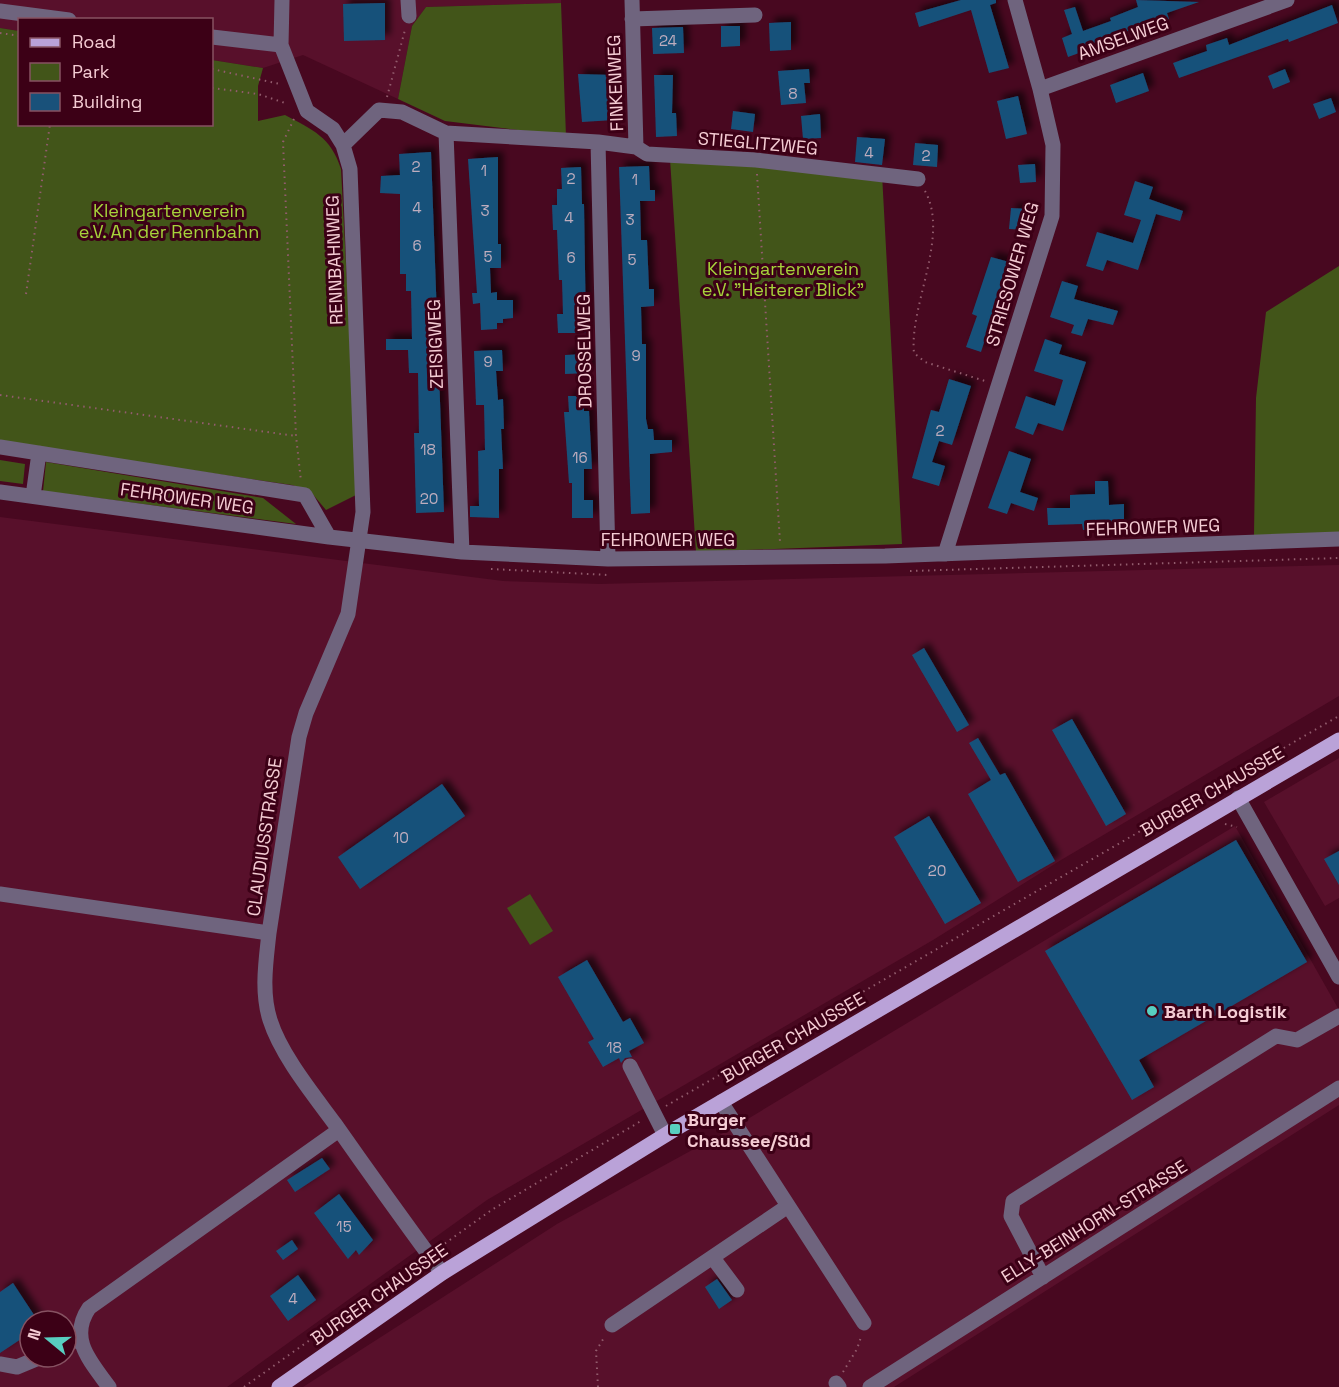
<svg xmlns="http://www.w3.org/2000/svg" width="1339" height="1387" font-family="'Space Grotesk',sans-serif">
	<defs>
		<filter id="shadow"><feDropShadow dx="5.5" dy="-5.5" stdDeviation="3" flood-color="#0009"/></filter>
	</defs>
	<rect width="100%" height="100%" fill="#480820"/>
	<!-- built -->
	<path fill="#58102b" fill-rule="evenodd" d="M0 0H561V3L426 7 412 26 398 99 303 55 263 68 212 60V20H20L19 31 0 28Z
		M0 517 503 581 600 584 1339 565V696L1061 860 933 940 487 1200 227 1387H0ZM30 1321H66V1357H30Z
		M1339 758V898L1325 906 1264 802Z
		M1235 826 1339 1010V1105L894 1387H303L557 1224 736 1126Z"/>
	<!-- green -->
	<path fill="#425519" d="M561 3 566 136 445 121 398 99 412 26 426 7Z
		M0 28 19 31 20 124H212V60L263 68 258 86V121L285 115C313 130 331 137 341 169L358 494 326 510 310 491 292 485 0 442Z
		M670 159 882 174 902 544 696 552Z
		M1339 266V539L1254 535 1256 398 1266 312Z
		M0 460 25 464 23 484 0 481Z
		M46 462 263 498 296 524 43 491Z
		M530 894 553 931 530 945 507 908Z"/>
	<!-- building -->
	<path fill="#19517a" filter="url(#shadow)" d="M961 0H996V3L990 5 1009 68 989 73 971 10 919 27 915 13Z
		M1136 0 1199 2 1167 13 1169 19 1133 29 1100 42 1101 45 1068 57 1062 38 1072 34 1064 10 1075 7 1083 31 1111 21 1110 18 1138 7Z
		M385 3V40L344 41 343 4Z
		M1332 5 1338 23 1289 42 1288 39 1179 78 1173 63 1207 51 1206 45 1227 38 1229 45Z
		M791 22V50L770 51 769 23Z
		M721 26H740V46L721 47Z
		M683 27 684 53 653 54 652 28Z
		M809 69 810 83H804L806 103 781 105 778 71Z
		M1285 69 1290 82 1273 89 1268 76Z
		M1143 73 1149 91 1116 103 1110 85Z
		M578 74 612 75 614 120 582 122Z
		M654 75H673L672 113H676L677 136 656 137Z
		M1018 96 1027 134 1006 139 997 101Z
		M1331 98 1336 112 1319 119 1313 104Z
		M733 111 755 114 753 132 731 129Z
		M820 114 821 138 803 139 801 116Z
		M857 137 885 139 882 165 855 162Z
		M915 143 938 145 937 167 913 165Z
		M431 152 444 512 416 513 414 433H419L418 373H409L408 350H386V339H412L411 291H406V274H400V194L380 193 381 176 400 175 399 154Z
		M498 157V244H501V268H490L491 293 497 292V300H513V318L503 319V323H497V329L481 330 480 303 473 304 472 293H477L468 159Z
		M1035 164 1036 182 1020 183 1018 165Z
		M649 166 650 190H655V201H640L641 240H647L649 289H654V306L641 307 642 344H646V419L648 429H653L654 440H672V452L650 454V513L631 514 619 167Z
		M581 167 582 204H584L586 333H558L557 314H563L562 280H559L557 230H553L552 205H557V189H562L561 168Z
		M1135 181 1153 187 1149 199 1183 211 1180 221 1156 214 1138 270 1107 260 1103 271 1086 266 1097 232 1133 243 1141 220 1124 215Z
		M1011 208 1030 209 1028 230 1009 229Z
		M991 257 1009 262 981 352 966 347 977 316 972 314Z
		M1062 281 1078 286 1074 299 1118 311 1113 325 1088 319 1082 336 1071 333 1074 325 1050 317Z
		M1045 339 1062 345 1059 354 1086 362 1063 431 1038 423 1033 435 1015 428 1026 396 1055 406 1063 380 1034 371Z
		M502 350 503 371H496L498 400 503 399 504 429H501L503 469H499V518L470 517V506H479L478 451 485 450 484 405H476L474 351Z
		M589 354V373L565 374V355Z
		M949 379 971 386 952 445 939 441 932 462 945 466 939 486 912 478 931 410 939 412Z
		M568 396H584V411H589L592 469H584V500H593V518H572V483H569L564 412H569Z
		M1009 451 1031 459 1020 492 1038 498 1034 511 1011 503 1007 514 988 508Z
		M1095 481H1108L1109 505 1124 504V528L1083 530 1082 524 1048 525 1047 508H1070V495L1095 494Z
		M924 648 969 725 957 732 912 655Z
		M1072 719 1126 814 1106 826 1052 730Z
		M978 738 1000 775 1005 773 1055 861 1018 882 968 794 991 780 969 743Z
		M442 784 465 816 360 889 338 857Z
		M929 816 981 903 945 924 894 837Z
		M1236 840 1307 962 1139 1060 1154 1087 1132 1100 1045 951Z
		M1339 851V885L1324 859Z
		M587 960 623 1022 630 1018 644 1043 629 1051 632 1057 625 1058 621 1063 619 1058 603 1067 588 1042 594 1039 558 977Z
		M322 1158 330 1169 295 1192 287 1180Z
		M339 1194 373 1240 359 1255 356 1250 348 1259 314 1213Z
		M292 1240 298 1249 283 1260 276 1251Z
		M298 1275 316 1300 288 1321 270 1296Z
		M717 1279 732 1300 719 1309 705 1287Z
		M13 1283 38 1321H30V1333L0 1353V1292Z"/>
	<g fill="none" stroke-linecap="round" stroke-linejoin="round">
		<!-- path -->
		<path stroke="#925c6d" stroke-width="2" stroke-dasharray="1.5 4.5" stroke-linecap="butt" d="M0 33 20 36
			M212 69 280 84
			M212 88 258 94 288 104
			M387 97 405 30
			M294 119 283 142 296 436 301 481
			M757 174 780 542
			M925 191C950 236 909 306 914 353L925 362 985 381
			M26 294 50 124
			M0 395 296 436
			M491 569 608 575
			M910 571 1339 558
			M1225 824 1237 827
			M666 1106 1339 716
			M440 1247 493 1209 641 1121
			M843 1372 857 1349 861 1337
			M244 1387 418 1263
			M598 1387 596 1351 605 1336"/>
		<!-- minor -->
		<path stroke="#6f647e" stroke-width="15" d="M282 0 281 45 307 111 333 129 343 145 350 169 363 512 348 614 306 713 299 737 269 933C266 961 261 992 270 1020 281 1055 313 1094 335 1124 370 1174 406 1224 442 1273
			M408 0 409 16
			M632 0 636 147
			M0 11 69 20
			M632 19 755 15
			M212 37 281 45
			M1040 89 1287 0
			M446 133 462 552
			M598 142 608 559
			M343 145 379 110 402 112 446 133 598 142 636 147 647 154 756 160 918 179
			M0 447 305 495 329 537
			M0 492 329 537 462 552 608 559 885 556 1339 539
			M33 496 39 453
			M945 554 1052 216 1053 145 1040 89 1015 0
			M1238 798 1339 977
			M0 894 269 933
			M630 1066 665 1135
			M721 1102 864 1323
			M713 1258 737 1290
			M1043 1277 1011 1216 1013 1201 1276 1036 1297 1040 1339 1016
			M612 1325 788 1206
			M66 1345 80 1338
			M0 1364 17 1367 41 1357
			M836 1383 839 1387
			M109 1387C91 1362 68 1339 89 1308L339 1130
			M870 1387 1339 1088"/>
		<!-- major -->
		<path stroke="#baa2d8" stroke-width="15" d="M279 1387 442 1273 675 1129 1339 740"/>
	</g>
	<!-- markers -->
	<g fill="#58cec0" stroke="#3c0016" stroke-width="2">
		<circle cx="1152" cy="1011" r="6"/>
		<rect x="669" y="1123" width="12" height="12" rx="3"/>
	</g>
	<g text-anchor="middle" dominant-baseline="central" stroke-width="6" stroke-linejoin="round" paint-order="stroke">
		<!-- number labels -->
		<g font-size="15" fill="#beadbe">
			<text x="668" y="40">24</text>
			<text x="793" y="93">8</text>
			<text x="869" y="152">4</text>
			<text x="926" y="155">2</text>
			<text x="416" y="166">2</text>
			<text x="484" y="170">1</text>
			<text x="571" y="178">2</text>
			<text x="635" y="179">1</text>
			<text x="417" y="207">4</text>
			<text x="485" y="210">3</text>
			<text x="569" y="217">4</text>
			<text x="630" y="219">3</text>
			<text x="417" y="245">6</text>
			<text x="488" y="256">5</text>
			<text x="571" y="257">6</text>
			<text x="632" y="259">5</text>
			<text x="636" y="355">9</text>
			<text x="488" y="361">9</text>
			<text x="940" y="430">2</text>
			<text x="428" y="449">18</text>
			<text x="580" y="457">16</text>
			<text x="429" y="498">20</text>
			<text x="401" y="837">10</text>
			<text x="937" y="870">20</text>
			<text x="614" y="1047">18</text>
			<text x="344" y="1226">15</text>
			<text x="293" y="1298">4</text>
		</g>
		<!-- street labels -->
		<g font-size="18" fill="#f5ccd4" stroke="#3c0016">
			<text transform="translate(1123 38) rotate(-20)">AMSELWEG</text>
			<text transform="translate(615 83) rotate(-92)">FINKENWEG</text>
			<text transform="translate(758 143) rotate(5)">STIEGLITZWEG</text>
			<text transform="translate(334 260) rotate(-92)">RENNBAHNWEG</text>
			<text transform="translate(1012 274) rotate(-74)">STRIESOWER WEG</text>
			<text transform="translate(435 344) rotate(-92)">ZEISIGWEG</text>
			<text transform="translate(584 351) rotate(-91)">DROSSELWEG</text>
			<text transform="translate(187 498) rotate(8)">FEHROWER WEG</text>
			<text transform="translate(1153 527) rotate(-2)">FEHROWER WEG</text>
			<text x="668" y="539">FEHROWER WEG</text>
			<text transform="translate(1212 791) rotate(-30)">BURGER CHAUSSEE</text>
			<text transform="translate(264 837) rotate(-82)">CLAUDIUSSTRASSE</text>
			<text transform="translate(793 1037) rotate(-30)">BURGER CHAUSSEE</text>
			<text transform="translate(1094 1221) rotate(-32)">ELLY-BEINHORN-STRASSE</text>
			<text transform="translate(379 1294) rotate(-35)">BURGER CHAUSSEE</text>
		</g>
		<!-- park labels -->
		<g font-size="18" fill="#a6d23b" stroke="#3c0016">
			<text x="169" y="210">Kleingartenverein<tspan x="169" dy="21">e.V. An der Rennbahn</tspan></text>
			<text x="783" y="268">Kleingartenverein<tspan x="783" dy="21">e.V. "Heiterer Blick"</tspan></text>
		</g>
		<!-- poi labels -->
		<g font-size="18" font-weight="bold" fill="#f5ccd4" stroke="#3c0016" text-anchor="start">
			<text x="1164" y="1011">Barth Logistik</text>
			<text x="687" y="1119">Burger<tspan x="687" dy="21">Chaussee/Süd</tspan></text>
		</g>
	</g>
	<!-- legend -->
	<rect x="18" y="18" width="195" height="108" fill="#3c0016" stroke="#865262" stroke-width="1.5"/>
	<rect x="30" y="38" width="30" height="9" fill="#baa2d8" stroke="#865262" stroke-width="1.5"/>
	<text x="72" y="48" font-size="18" fill="#f5ccd4">Road</text>
	<rect x="30" y="63" width="30" height="18" fill="#425519" stroke="#865262" stroke-width="1.5"/>
	<text x="72" y="78" font-size="18" fill="#f5ccd4">Park</text>
	<rect x="30" y="93" width="30" height="18" fill="#19517a" stroke="#865262" stroke-width="1.5"/>
	<text x="72" y="108" font-size="18" fill="#f5ccd4">Building</text>
	<!-- north arrow -->
	<g transform="translate(48 1339) rotate(289)"><circle r="28" fill="#3c0016" stroke="#865262" stroke-width="1.5"/>
	<path d="M0-4.5L10 22L0 15L-10 22Z" fill="#58cec0"/>
	<text y="-9" font-size="16" font-weight="bold" text-anchor="middle" fill="#f5ccd4">N</text>
	</g>
</svg>
